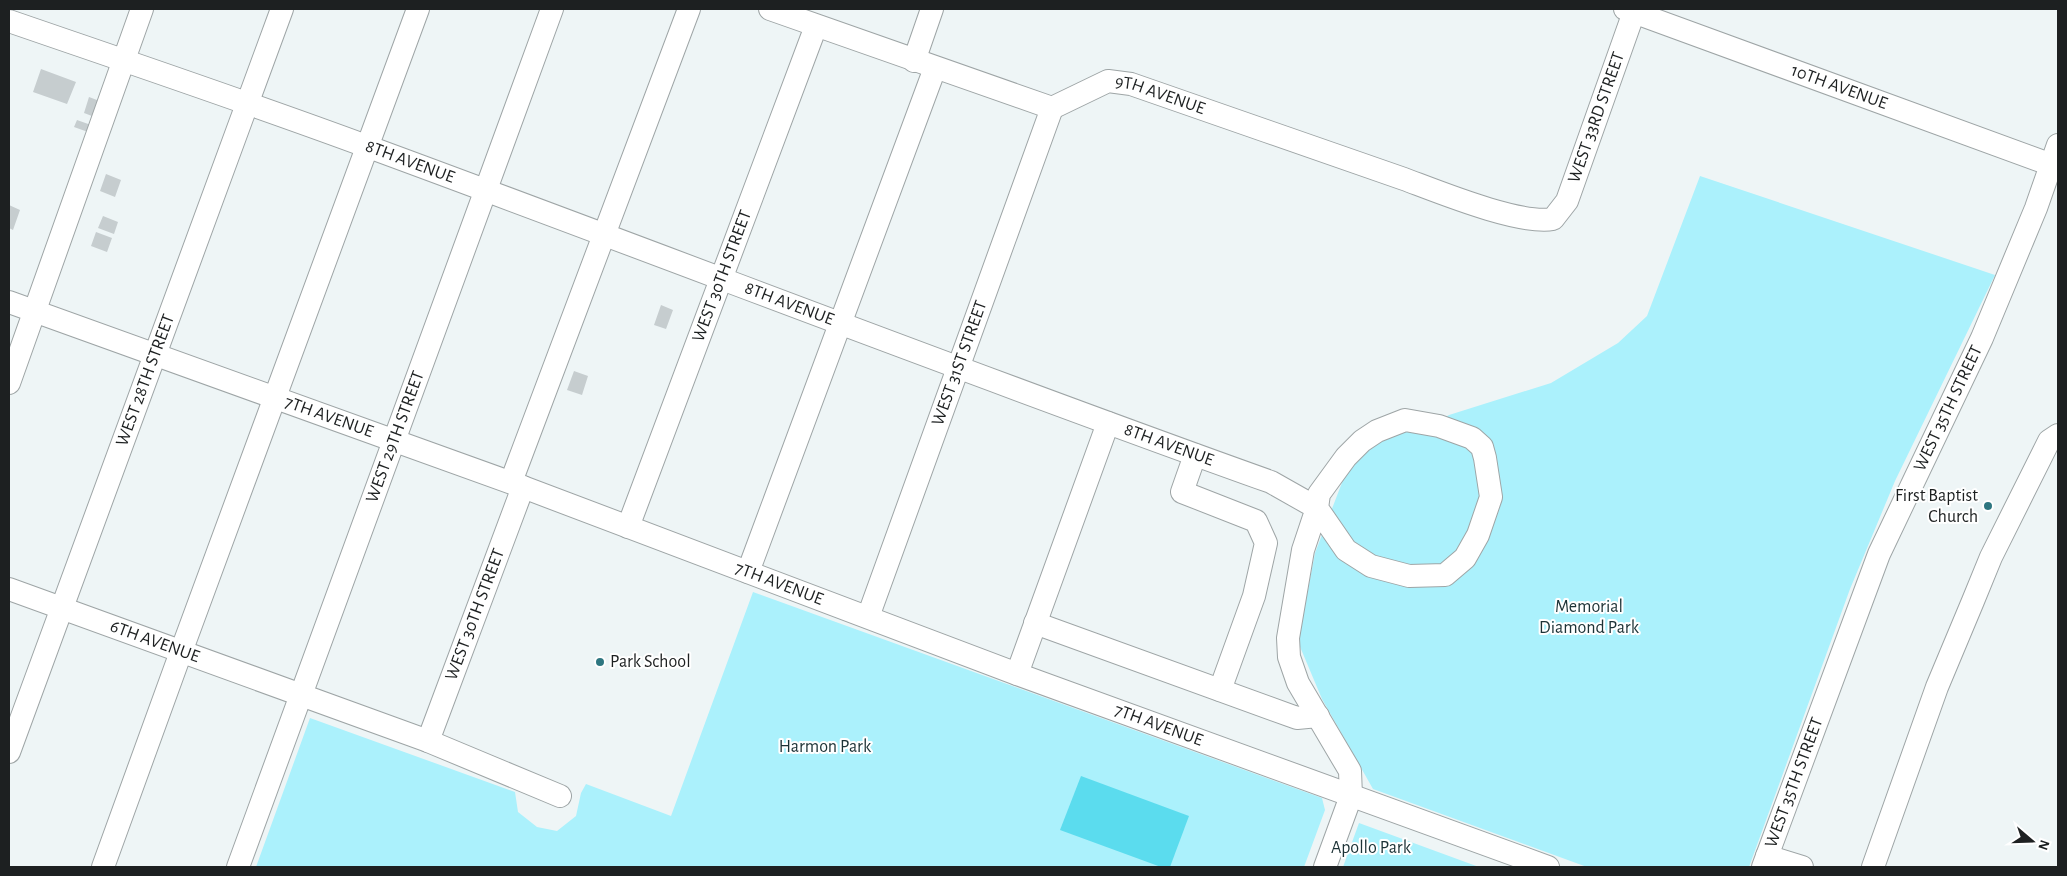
<svg xmlns="http://www.w3.org/2000/svg" width="2067" height="876" font-family="'Alegreya Sans',sans-serif">
	<rect width="100%" height="100%" fill="#eef5f6"/>
	<!-- green -->
	<path fill="#abf1fc" d="M1700 176 1995 275 1895 481 1850 589 1749 867H1587L1373 789 1322 699 1298 642 1315 553 1348 467 1395 428 1434 424 1449 415 1551 383 1618 343 1647 316Z
		M753 592 1322 798 1325 810 1304 867H256L310 718 515 792 518 812 537 827 557 831 576 816 581 793 586 784 671 816Z
		M1359 823 1479 867H1343Z"/>
	<!-- water -->
	<path fill="#5bdcee" d="M1081 776 1189 816 1170 867H1161L1060 830Z"/>
	<!-- building -->
	<path fill="#c6cdcf" d="M41 69 76 82 67 104 33 92Z
		M89 97 105 103 100 119 84 113Z
		M77 120 91 125 88 132 74 127Z
		M106 174 121 180 115 197 100 191Z
		M9 205 20 210 13 230 9 228Z
		M103 216 118 222 114 234 98 228Z
		M96 232 112 238 107 252 91 246Z
		M661 305 673 310 666 329 654 325Z
		M574 371 588 376 582 395 567 390Z"/>
	<g fill="none" stroke-linecap="round" stroke-linejoin="round">
		<!-- minor casing -->
		<g stroke="#9ea5a6" stroke-width="24">
			<g id="minor">
				<path id="s1" d="M770 9 1052 108 1108 81 1131 84C1222 116 1313 147 1404 179 1439 192 1519 225 1553 219L1567 201 1634 12"/>
				<path id="s2" d="M1625 9 2052 165"/>
				<path id="s3" d="M9 21C128 62 247 102 366 146 668 257 968 374 1271 482L1317 508 1346 550 1371 566 1409 576 1445 575 1465 558 1478 535 1491 497 1485 458 1482 447 1472 438 1439 426 1405 420 1377 431 1362 441 1346 457 1319 494 1317 508 1303 550 1288 638 1289 657 1298 683 1350 771 1351 796 1325 867"/>
				<path d="M914 61 932 9"/>
				<path id="s4" d="M9 302 523 487 1017 674 1548 867"/>
				<path d="M9 383 142 9"/>
				<path d="M1195 455 1182 492 1256 521 1266 543 1254 596 1220 690"/>
				<path d="M511 482 689 9"/>
				<path id="s5" d="M628 527 816 26"/>
				<path d="M748 572 935 68"/>
				<path id="s6" d="M9 589 428 741 560 796"/>
				<path id="s7" d="M868 617 1052 108"/>
				<path d="M1035 623 1297 718 1318 716"/>
				<path d="M1017 674 1108 423"/>
				<path id="s8" d="M428 741 523 487"/>
				<path id="s9" d="M9 752 282 9"/>
				<path d="M1767 856 1802 867"/>
				<path d="M103 867 181 652 418 9"/>
				<path id="s10" d="M238 867 552 9"/>
				<path id="s11" d="M1763 867 1879 554 1982 338 2036 208 2058 145"/>
				<path d="M1873 867 1937 687 1973 601 1991 557 2049 441 2058 435"/>
			</g>
		</g>
		<!-- minor -->
		<use href="#minor" stroke="#fff" stroke-width="22"/>
	</g>
	<!-- markers -->
	<g fill="#2e7680" stroke="#fff" stroke-width="2">
		<circle cx="1988" cy="506" r="5"/>
		<circle cx="600" cy="662" r="5"/>
	</g>
	<g text-anchor="middle" dominant-baseline="central" stroke-width="4" stroke-linejoin="round" paint-order="stroke">
		<!-- street labels -->
		<g font-size="18" fill="#1d2021" stroke="#fff">
			<text stroke="none"><textPath href="#s2" startOffset="228">10TH AVENUE</textPath></text>
			<text stroke="none"><textPath href="#s1" startOffset="415">9TH AVENUE</textPath></text>
			<text stroke="none"><textPath href="#s1" startOffset="940">WEST 33RD STREET</textPath></text>
			<text stroke="none"><textPath href="#s3" startOffset="425">8TH AVENUE</textPath></text>
			<text stroke="none"><textPath href="#s5" startOffset="268">WEST 30TH STREET</textPath></text>
			<text stroke="none"><textPath href="#s3" startOffset="830">8TH AVENUE</textPath></text>
			<text stroke="none"><textPath href="#s7" startOffset="270">WEST 31ST STREET</textPath></text>
			<text stroke="none"><textPath href="#s9" startOffset="396">WEST 28TH STREET</textPath></text>
			<text stroke="none"><textPath href="#s11" startOffset="495">WEST 35TH STREET</textPath></text>
			<text stroke="none"><textPath href="#s4" startOffset="340">7TH AVENUE</textPath></text>
			<text stroke="none"><textPath href="#s10" startOffset="458">WEST 29TH STREET</textPath></text>
			<text stroke="none"><textPath href="#s3" startOffset="1235">8TH AVENUE</textPath></text>
			<text stroke="none"><textPath href="#s4" startOffset="820">7TH AVENUE</textPath></text>
			<text stroke="none"><textPath href="#s8" startOffset="135">WEST 30TH STREET</textPath></text>
			<text stroke="none"><textPath href="#s6" startOffset="155">6TH AVENUE</textPath></text>
			<text stroke="none"><textPath href="#s4" startOffset="1225">7TH AVENUE</textPath></text>
			<text stroke="none"><textPath href="#s11" startOffset="90">WEST 35TH STREET</textPath></text>
		</g>
		<!-- poi labels -->
		<g font-size="18" fill="#1d2021" stroke="#fff" text-anchor="end">
			<text x="1978" y="496">First Baptist<tspan x="1978" dy="21">Church</tspan></text>
			<text x="610" y="662" text-anchor="start">Park School</text>
		</g>
		<!-- park labels -->
		<g font-size="18" fill="#1c3236" stroke="#fff">
			<text x="1589" y="607">Memorial<tspan x="1589" dy="21">Diamond Park</tspan></text>
			<text x="825" y="747">Harmon Park</text>
			<text x="1371" y="848">Apollo Park</text>
		</g>
	</g>
	<!-- border -->
	<rect width="2067" height="876" fill="none" stroke="#1d2021" stroke-width="20"/>
	<!-- north arrow -->
	<g transform="translate(2032 841) rotate(109)" stroke="#ffffff" stroke-width="4" paint-order="stroke">
	<path d="M0-4L9 19L0 12L-9 19Z" fill="#1d2021"/>
	<text y="-8" font-size="14" font-weight="bold" text-anchor="middle" fill="#1d2021">N</text>
	</g>
</svg>
